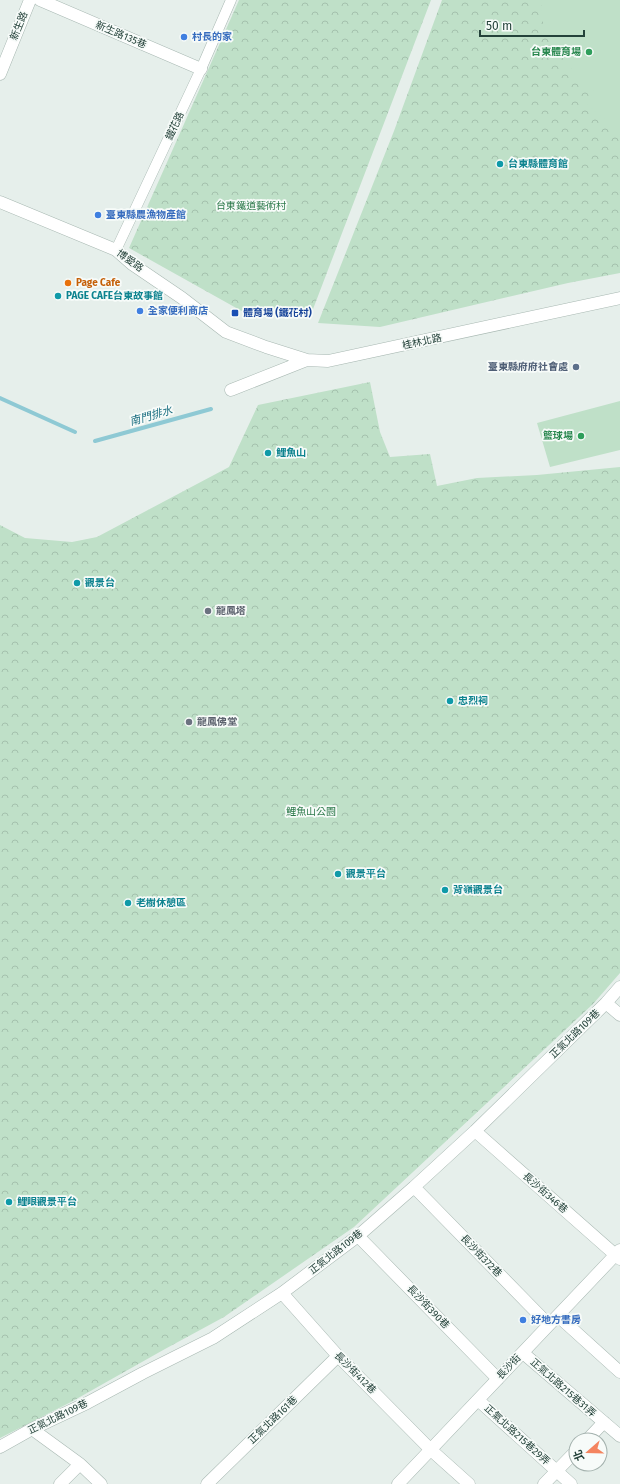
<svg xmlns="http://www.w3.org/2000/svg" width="620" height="1484" font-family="'Fira Sans','Noto Sans TC',sans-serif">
	<defs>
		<pattern id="forest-crowns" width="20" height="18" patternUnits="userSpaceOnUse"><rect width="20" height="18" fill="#bfe0c8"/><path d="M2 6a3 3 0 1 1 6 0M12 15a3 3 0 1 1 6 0" fill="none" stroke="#a4c1ad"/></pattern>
	</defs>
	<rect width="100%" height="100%" fill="#e6efeb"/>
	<!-- forest -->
	<path fill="url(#forest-crowns)" d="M239 0H431L310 317 247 314 129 248Z
		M442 0H620V273L568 283 380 327 318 323 394 131Z
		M370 382 380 432 390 457 430 454 437 486 477 478 537 475 620 467V973L593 1004 354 1227 224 1317 165 1349 71 1402 0 1438V525L25 538 72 542 97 537 229 467 258 405Z"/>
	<!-- pitch -->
	<path fill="#bfe0c8" d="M541 0H620V135L609 133V122L587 105 594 90 573 71 544 33Z
		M620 401V450L550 467 537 423Z"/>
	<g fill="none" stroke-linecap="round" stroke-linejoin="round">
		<!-- stream -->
		<path stroke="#8ec9d4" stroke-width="4" d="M0 398 75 432
			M95 441 211 409"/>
		<!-- pedestrian casing -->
		<g stroke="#a8b8b2" stroke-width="11">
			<path id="pedestrian" d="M116 250 201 69 231 0"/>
		</g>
		<!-- minor casing -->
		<g stroke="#a8b8b2" stroke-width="13">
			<path id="minor" d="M40 0 201 69
				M0 202 116 250 132 264 182 298 226 332 266 347 307 360 328 361 620 298
				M231 390 307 360
				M606 1003 620 1015
				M475 1131 620 1259
				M414 1187 549 1325
				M358 1236 498 1379
				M282 1293 338 1356 431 1450 469 1484
				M558 1316 620 1372
				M523 1353 620 1436
				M478 1400 571 1484
				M32 1429 80 1464 101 1484
				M587 1440 604 1422
				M0 1447 32 1429 87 1403 143 1373 213 1338 282 1293 358 1236 414 1187 475 1131 606 1003 620 987
				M60 1484 80 1464
				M207 1484 338 1356
				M398 1484 620 1250
				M544 1484 576 1451"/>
		</g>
		<!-- tertiary casing -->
		<g stroke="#a8b8b2" stroke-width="13">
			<path id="tertiary" d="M0 74 30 0"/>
		</g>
		<!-- pedestrian -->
		<use href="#pedestrian" stroke="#fff" stroke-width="10"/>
		<!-- minor -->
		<use href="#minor" stroke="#fff" stroke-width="12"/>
		<!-- tertiary -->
		<use href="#tertiary" stroke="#fff" stroke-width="12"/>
	</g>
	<!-- markers -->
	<g fill="#3f7fe0" stroke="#f7fbf9" stroke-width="1.5">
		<circle cx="184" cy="37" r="4"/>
		<circle cx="98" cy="215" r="4"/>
		<circle cx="140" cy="311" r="4"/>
		<circle cx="523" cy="1320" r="4"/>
	</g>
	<g fill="#2e9e5b" stroke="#f7fbf9" stroke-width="1.5">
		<circle cx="589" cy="52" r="4"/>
		<circle cx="581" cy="436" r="4"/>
	</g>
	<g fill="#0f9aa8" stroke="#f7fbf9" stroke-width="1.5">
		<circle cx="500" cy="164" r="4"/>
		<circle cx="58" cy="296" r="4"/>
		<circle cx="268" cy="453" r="4"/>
		<circle cx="77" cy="583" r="4"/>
		<circle cx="450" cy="701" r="4"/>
		<circle cx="338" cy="874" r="4"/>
		<circle cx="445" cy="890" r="4"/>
		<circle cx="128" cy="903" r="4"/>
		<circle cx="9" cy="1202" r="4"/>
	</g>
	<circle fill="#e8710a" stroke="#f7fbf9" stroke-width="1.5" cx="68" cy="283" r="4"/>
	<rect fill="#1a4fb4" stroke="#f7fbf9" stroke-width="1.5" x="231" y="309" width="8" height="8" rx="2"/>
	<circle fill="#5c6f8a" stroke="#f7fbf9" stroke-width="1.5" cx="576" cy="367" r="4"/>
	<g fill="#6b7280" stroke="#f7fbf9" stroke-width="1.5">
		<circle cx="208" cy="611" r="4"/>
		<circle cx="189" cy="722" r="4"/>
	</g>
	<g text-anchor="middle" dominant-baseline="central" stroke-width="3.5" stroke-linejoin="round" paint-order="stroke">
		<!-- street labels -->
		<g font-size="10" fill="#24423a" stroke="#f7fbf9">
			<text transform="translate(19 26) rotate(-68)">新生路</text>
			<text transform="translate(121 35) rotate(23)">新生路135巷</text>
			<text transform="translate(175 126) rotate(-65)">鐵花路</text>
			<text transform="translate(130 261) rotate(36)">博愛路</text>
			<text transform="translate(422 342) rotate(-12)">桂林北路</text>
			<text transform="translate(575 1034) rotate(-44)">正氣北路109巷</text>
			<text transform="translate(545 1193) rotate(41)">長沙街346巷</text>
			<text transform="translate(336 1252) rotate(-38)">正氣北路109巷</text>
			<text transform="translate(481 1256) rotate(46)">長沙街372巷</text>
			<text transform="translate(428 1307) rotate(46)">長沙街390巷</text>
			<text transform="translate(509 1367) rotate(-47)">長沙街</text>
			<text transform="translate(355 1373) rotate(45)">長沙街412巷</text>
			<text transform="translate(563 1388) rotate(41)">正氣北路215巷31弄</text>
			<text transform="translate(58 1417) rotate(-26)">正氣北路109巷</text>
			<text transform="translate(273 1420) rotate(-44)">正氣北路161巷</text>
			<text transform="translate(517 1435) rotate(42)">正氣北路215巷29弄</text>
		</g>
		<!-- shop labels -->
		<g font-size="10" font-weight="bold" fill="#366cbe" stroke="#f7fbf9" text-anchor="start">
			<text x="192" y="37">村長的家</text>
			<text x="106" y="215">臺東縣農漁物產館</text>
			<text x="148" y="311">全家便利商店</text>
			<text x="531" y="1320">好地方書房</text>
		</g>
		<!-- leisure labels -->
		<g font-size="10" font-weight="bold" fill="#27864d" stroke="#f7fbf9" text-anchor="end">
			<text x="581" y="52">台東體育場</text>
			<text x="573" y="436">籃球場</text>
		</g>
		<!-- culture labels -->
		<g font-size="10" font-weight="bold" fill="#0d838f" stroke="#f7fbf9" text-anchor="start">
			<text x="508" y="164">台東縣體育館</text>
			<text x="66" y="296">PAGE CAFE台東故事館</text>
			<text x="276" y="453">鯉魚山</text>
			<text x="85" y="583">觀景台</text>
			<text x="458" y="701">忠烈祠</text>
			<text x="346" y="874">觀景平台</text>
			<text x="453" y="890">背嶺觀景台</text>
			<text x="136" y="903">老樹休憩區</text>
			<text x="17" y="1202">鯉眼觀景平台</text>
		</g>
		<!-- park labels -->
		<g font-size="10" fill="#2d7a4b" stroke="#f7fbf9">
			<text x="251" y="206">台東鐵道藝術村</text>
			<text x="311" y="812">鯉魚山公園</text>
		</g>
		<!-- food labels -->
		<g font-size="10" font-weight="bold" fill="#c56008" stroke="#f7fbf9" text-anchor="start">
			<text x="76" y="283">Page Cafe</text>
		</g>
		<!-- transit labels -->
		<g font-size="10" font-weight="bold" fill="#164399" stroke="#f7fbf9" text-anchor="start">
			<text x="243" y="313">體育場 (鐵花村)</text>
		</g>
		<!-- service labels -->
		<g font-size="10" font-weight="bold" fill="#4e5e75" stroke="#f7fbf9" text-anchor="end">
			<text x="568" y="367">臺東縣府府社會處</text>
		</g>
		<!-- worship labels -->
		<g font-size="10" font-weight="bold" fill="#5b616d" stroke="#f7fbf9" text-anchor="start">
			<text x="216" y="611">龍鳳塔</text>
			<text x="197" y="722">龍鳳佛堂</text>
		</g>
		<!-- water labels -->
		<g font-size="11" font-style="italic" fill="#1c6f80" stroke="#f7fbf9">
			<text transform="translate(151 416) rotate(-16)">南門排水</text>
		</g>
	</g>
	<!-- north arrow -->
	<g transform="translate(588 1452) rotate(250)"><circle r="19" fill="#f7fbf9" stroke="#a3b1ad"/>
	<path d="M0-3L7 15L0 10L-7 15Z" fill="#f4845f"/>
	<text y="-6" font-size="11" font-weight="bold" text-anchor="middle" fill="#24423a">北</text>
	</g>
	<!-- scale -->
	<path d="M480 30v6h104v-6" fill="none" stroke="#24423a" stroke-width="2"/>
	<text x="486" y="30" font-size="12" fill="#24423a" stroke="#f7fbf9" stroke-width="3" paint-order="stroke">50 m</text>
</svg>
